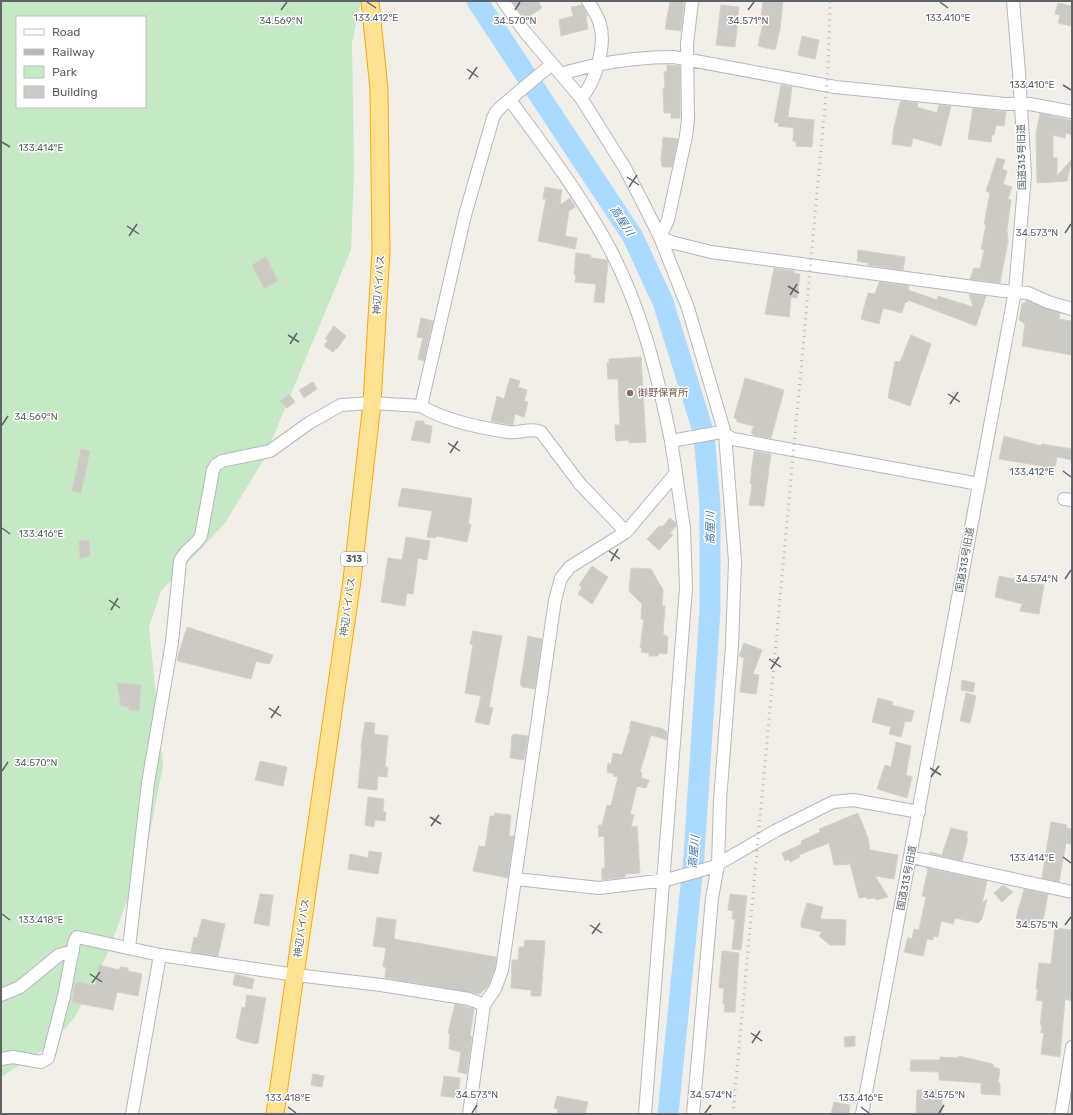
<svg xmlns="http://www.w3.org/2000/svg" width="1073" height="1115" font-family="Rubik,'Noto Sans JP',sans-serif">
	<rect width="100%" height="100%" fill="#f1efe8"/>
	<!-- green -->
	<path fill="#c5e8c5" fill-rule="evenodd" d="M1 1H361L352 43 354 170 351 250 263 461 225 523 161 591 149 627 163 765 147 848 106 957 75 1017 51 1045 1 1077ZM17 17H145V107H17Z"/>
	<g fill="none" stroke-linecap="round" stroke-linejoin="round">
		<!-- river -->
		<path stroke="#aadaff" stroke-width="21" d="M477 1 633 237 663 302 704 434 710 505V610L694 855 668 1114"/>
	</g>
	<!-- building -->
	<path fill="#cccac5" stroke="#d6d1c6" d="M512 1H538L542 8 528 17 527 15 524 18Z
		M670 1H684L681 31 665 29Z
		M763 1H783L780 29 775 50 758 46 763 23H761Z
		M1058 3 1072 6 1071 26 1058 23 1060 15 1055 14Z
		M582 5 588 16H586L588 29 561 36 559 20 573 16 571 7Z
		M721 5 739 7 735 47 716 45Z
		M802 36 819 40 815 59 798 55Z
		M667 65 680 66V118H671V113H664L663 88H665L664 72 667 71Z
		M781 85 792 87 788 117 814 120 812 147 796 146V141H793L794 128 778 126 779 123 774 122Z
		M902 101 918 103 917 107 937 113 939 105 951 106 941 146 913 138 911 147 892 144 894 127 900 103Z
		M973 108 1006 112 1004 126 996 125 994 135H992L991 142 968 139Z
		M1040 113 1072 121V135L1066 133 1065 138 1053 135V158H1057V176L1072 159 1067 181 1037 183 1036 134Z
		M663 137 678 139 672 167H662L661 160Z
		M997 158 1005 160 1002 169 1007 171 1003 184 1012 187 1008 199 1011 200 1007 230 1008 241 1000 283 970 279 974 268 980 269 984 250 981 249 986 225 984 224 990 193 986 191Z
		M545 187 562 190 560 205 570 198 575 207 569 211 565 236 577 238 575 249 538 241 546 199H543Z
		M858 250 905 257 903 270 868 265V263L857 261Z
		M576 253 591 255V258L607 260 608 263 604 303 594 302 596 284 575 282 576 275H574Z
		M266 257 278 281 264 288 252 265Z
		M774 268 794 271V273L800 274 797 298 791 297 789 317 765 314Z
		M879 282 909 286 908 290 937 300 938 296 973 307 969 294 986 296 976 326 908 300V302H905L902 313 883 308 879 324 861 319 868 293 875 294Z
		M1026 300 1060 313 1059 319 1072 321V355L1022 346 1025 324 1019 320 1022 303H1025Z
		M421 318 433 321 424 361 418 359 423 338 417 337Z
		M334 326 346 336 337 349 336 348 333 352 324 346 328 340 325 339Z
		M911 335 931 344 910 406 888 398 895 361 900 362Z
		M641 357 646 442 629 443V440L616 441 615 425H620L618 379H608L607 363H609V359Z
		M510 378 520 381 518 387 527 390 524 401 528 402 524 417 515 414 513 425 491 421 497 396 504 399Z
		M745 378 784 390 771 438 756 436 751 433 754 426 737 422V419L734 418Z
		M313 382 317 389 304 398 299 390Z
		M289 394 295 402 287 408 280 401Z
		M416 421H424V424L432 426 430 443 411 440Z
		M1004 436 1041 446 1042 444 1072 449V460L1057 457 1054 471 1041 469V466L999 459Z
		M81 449 90 451 81 493 72 491Z
		M754 451 771 454 764 506H762L749 505 752 484 750 483Z
		M402 488 470 498 472 499 468 524H471L467 542 436 536V538L427 537 432 511 398 506Z
		M670 518 676 523V526L670 533 673 535 659 550 647 539 659 526H663Z
		M406 537 430 541 427 560 418 558 413 594 407 593 405 606 381 602 388 558 402 560Z
		M89 540 90 556 80 558 79 541Z
		M592 566 608 577 592 604 578 594 582 587 579 585Z
		M631 568 651 569 663 590 662 606H665L663 634 668 637 667 654 659 653 658 656H649V653L641 652 642 648H640L644 619H641L642 604 629 591Z
		M999 576 1044 585 1039 614 1020 611 1022 604 995 597Z
		M187 627 273 655 270 663 268 664 256 661 251 679 178 661 177 659Z
		M473 631 502 636 489 707 493 708 489 725 475 722 481 696 465 693 473 645 470 644Z
		M528 636 542 639 535 689 522 687V685H520Z
		M744 643 762 650 753 674 759 675 756 694 740 692 744 658 739 656Z
		M962 680 975 683 973 692 961 690Z
		M117 683 141 685 139 711 129 710V707L121 706Z
		M966 693 976 696 970 723 960 721Z
		M878 698 893 702 892 705 914 711 911 722 905 721 901 737 889 734 891 727 872 722Z
		M631 721 663 729 667 732V740L651 735 640 772 642 773 641 778 649 780 646 788 637 786 630 814 634 815 631 827 637 826 640 873 625 874V877L602 880V868H605L604 836 599 837 598 825H602L607 805 611 806 618 777 613 776 614 774 607 772 608 763 611 764 613 753 622 755 629 732 631 730H629Z
		M365 722 375 723 374 734 388 736 385 767H388L387 777 378 776 377 790 358 788 362 747H361Z
		M515 734 528 736 524 760 510 758 512 735Z
		M896 742 911 746 906 775 912 777 907 798 877 789 885 765 891 767Z
		M260 761 287 767 283 786 255 780Z
		M368 797 384 799 383 812H386L385 821 375 820 374 827 365 825Z
		M495 813 511 815 509 836H514L508 878 473 871 479 846 485 847 490 816H495Z
		M858 813 868 838 870 850 898 855 894 879 875 876 888 897 876 900V898L867 899V897L859 898 850 864 834 865 829 843 799 855 800 857 790 862 788 859 785 861 782 853 802 844 801 841 820 832 819 829Z
		M1051 822 1067 825V828L1072 829V844L1066 843 1059 882 1042 878Z
		M951 828 968 832 966 838H968L962 861 929 853 930 852 942 855Z
		M369 851 382 853 378 874 348 869 350 854 368 858Z
		M926 868 987 881 982 903 987 899 982 919 978 923 955 918 953 924 941 921 938 937 934 936 933 940 927 939 923 956 904 952 908 937 912 939 914 929 919 930 926 897 922 896 928 869Z
		M1003 885 1013 892 1002 902 994 893Z
		M1024 889 1048 894 1042 926 1021 924 1016 918Z
		M260 894 273 895 269 926 254 923Z
		M730 894 747 896 741 950 732 949 735 919H732L733 911 728 910Z
		M807 903 823 907 820 919 846 920 845 945H830L819 936 822 932 801 927V922Z
		M377 917 396 920 394 939 496 957 495 968 488 986 480 994 385 978 386 968 383 966 386 948 373 946Z
		M202 919 225 924 218 956 191 952 194 937 197 938Z
		M1055 928 1072 930V1001L1065 999 1060 1057 1041 1054 1044 1033H1041L1042 1025H1040L1043 1001 1036 1000 1038 989H1036L1039 963 1051 964Z
		M525 940 545 941 541 996H531V990L511 988 512 960H518L519 947H524Z
		M722 951 739 953 735 1012H724L725 1004H723L724 988H719Z
		M99 965 119 970 120 967 128 968V971L142 974 138 996 117 992 113 1010 72 1002 75 982 95 985Z
		M235 974 254 979 252 989 233 985Z
		M247 995 266 998 258 1043 256 1044 239 1040V1039L236 1038 242 1007 245 1008Z
		M455 1004 474 1009 470 1036 472 1037 467 1074 458 1072 461 1052 449 1049 450 1034 448 1033Z
		M855 1036V1046L845 1047 844 1037Z
		M959 1056 993 1064V1067L1000 1069 998 1083H1000V1095L981 1094V1083L939 1080V1072L910 1071 911 1060H940V1057L958 1058Z
		M313 1074 324 1076 322 1087 311 1085Z
		M444 1076 460 1078 458 1098 441 1096Z
		M917 1090H942V1114H916Z
		M557 1096 588 1102 585 1114H557L558 1109 554 1108Z
		M834 1102 850 1105 849 1114H831Z"/>
	<g fill="none" stroke-linecap="round" stroke-linejoin="round">
		<!-- minor casing -->
		<g stroke="#b5b8bc" stroke-width="14">
			<path id="minor" d="M503 1 525 32 581 98 625 168 644 205 660 237 688 308 725 434 735 561 732 646 720 800 718 865 712 898 693 1114
				M562 74C571 70 581 69 591 66 619 60 646 57 674 57L835 87 1005 104H1030L1072 112
				M581 98C596 82 606 45 600 24 598 16 592 8 588 1
				M510 100C543 145 578 191 605 240 640 302 657 372 671 441
				M660 237 671 242 711 252 1004 291 1028 293 1048 302 1072 309
				M660 237 668 220 686 136 688 120 687 44 692 1
				M421 406C444 420 481 428 508 432 520 434 529 427 541 432L580 484 626 532
				M1064 499 1072 500
				M911 857 1072 892
				M516 879 599 888 666 880 713 867 775 831 833 802 853 800 919 812
				M129 948 148 783 172 642 180 561C186 548 195 547 201 536L213 470 216 465 222 461 270 451 309 423 341 405 372 403 421 406 465 215 493 118 496 112 502 106 552 64
				M1 995 20 987 59 955 73 951
				M1 1059 13 1057 41 1062 48 1058 64 996 74 943 77 937 160 955 296 975 381 985 469 999 484 1005
				M132 1114 160 955
				M469 1114 484 1005 495 989 502 970 555 600 561 578 570 567 626 532 676 473 671 441 721 432 733 439 979 484
				M645 1114 686 588 684 529 676 473
				M862 1114 1015 291 1025 175 1019 72 1013 1
				M1061 1114 1072 1047"/>
		</g>
		<!-- highway casing -->
		<g stroke="#f9ab00" stroke-width="19">
			<path id="highway" d="M275 1114 352 580 372 403 381 251 379 89 370 1"/>
		</g>
		<!-- minor -->
		<use href="#minor" stroke="#fff" stroke-width="12"/>
		<!-- highway -->
		<use href="#highway" stroke="#fde293" stroke-width="17"/>
		<!-- rail -->
		<path stroke="#b6b7b8" stroke-width="3" stroke-dasharray="1 5" stroke-linecap="butt" d="M733 1114 828 73 830 1"/>
	</g>
	<!-- ticks -->
	<path fill="none" stroke="#5f6368" stroke-width="1.5" d="M367 2 376 8M940 2 948 8M281 10 287 2M515 10 520 2M748 10 754 2M467 69 478 77M469 79 477 67M1063 85 1071 90M2 142 10 147M627 177 639 185M629 187 637 175M127 226 139 234M1065 233 1071 224M129 236 137 224M788 286 799 293M790 295 797 284M288 335 299 342M290 344 297 333M948 394 960 402M950 404 958 392M2 425 8 416M448 443 460 451M450 453 458 441M1063 471 1071 477M2 528 10 534M609 551 620 559M611 561 618 549M1065 579 1071 570M109 600 120 608M111 610 118 598M769 659 781 667M771 669 779 657M269 708 281 716M271 718 279 706M930 768 941 775M2 771 8 762M931 777 939 766M430 817 441 824M431 826 439 815M1063 857 1071 863M2 914 10 920M590 925 602 933M1065 925 1071 917M592 934 600 923M90 974 102 982M92 983 100 972M751 1033 762 1041M752 1043 760 1031M288 1107 296 1113M861 1107 869 1113M472 1113 477 1105M705 1113 711 1105M939 1113 944 1105"/>
	<!-- markers -->
	<circle fill="#8d6e63" stroke="#fff" stroke-width="1.5" cx="630" cy="393" r="4"/>
	<g text-anchor="middle" dominant-baseline="central" stroke-width="3" stroke-linejoin="round" paint-order="stroke">
		<!-- shield labels -->
		<rect fill="#fff" stroke="#8f9295" stroke-width="1" x="341" y="552" width="26" height="14" rx="3"/>
		<g font-size="9" font-weight="bold" fill="#5f6368">
			<text x="354" y="559">313</text>
		</g>
		<!-- street labels -->
		<g font-size="10" fill="#5f6368" stroke="#fff">
			<text transform="translate(1022 157) rotate(-91)">国道313号旧道</text>
			<text transform="translate(379 285) rotate(-86)">神辺バイパス</text>
			<text transform="translate(965 560) rotate(-80)">国道313号旧道</text>
			<text transform="translate(348 607) rotate(-82)">神辺バイパス</text>
			<text transform="translate(907 878) rotate(-79)">国道313号旧道</text>
			<text transform="translate(302 928) rotate(-82)">神辺バイパス</text>
		</g>
		<!-- education labels -->
		<g font-size="10" fill="#785e54" stroke="#fff" text-anchor="start">
			<text x="638" y="393">御野保育所</text>
		</g>
		<!-- water labels -->
		<g font-size="11" font-style="italic" fill="#4174aa" stroke="#fff">
			<text transform="translate(622 221) rotate(57)">高屋川</text>
			<text transform="translate(710 528) rotate(-90)">高屋川</text>
			<text transform="translate(694 852) rotate(-85)">高屋川</text>
		</g>
	</g>
	<g font-size="10" text-anchor="middle" fill="#5f6368" stroke="#fff" stroke-width="3" stroke-linejoin="round" paint-order="stroke">
		<text x="948" y="21">133.410°E</text>
		<text x="376" y="21">133.412°E</text>
		<text x="281" y="24">34.569°N</text>
		<text x="515" y="24">34.570°N</text>
		<text x="748" y="24">34.571°N</text>
		<text x="1032" y="88">133.410°E</text>
		<text x="41" y="151">133.414°E</text>
		<text x="1037" y="236">34.573°N</text>
		<text x="36" y="420">34.569°N</text>
		<text x="1032" y="475">133.412°E</text>
		<text x="41" y="537">133.416°E</text>
		<text x="1037" y="582">34.574°N</text>
		<text x="36" y="766">34.570°N</text>
		<text x="1032" y="861">133.414°E</text>
		<text x="41" y="923">133.418°E</text>
		<text x="1037" y="928">34.575°N</text>
		<text x="477" y="1098">34.573°N</text>
		<text x="711" y="1098">34.574°N</text>
		<text x="944" y="1098">34.575°N</text>
		<text x="288" y="1101">133.418°E</text>
		<text x="861" y="1101">133.416°E</text>
	</g>
	<!-- border -->
	<rect width="1073" height="1115" fill="none" stroke="#5f6368" stroke-width="4"/>
	<!-- legend -->
	<rect x="16" y="16" width="130" height="92" fill="#ffffff" stroke="#bfc1c3"/>
	<rect x="24" y="29" width="20" height="6" fill="#ffffff" stroke="#bfc1c3"/>
	<text x="52" y="36" font-size="12" fill="#5f6368">Road</text>
	<rect x="24" y="49" width="20" height="6" fill="#b6b7b8" stroke="#bfc1c3"/>
	<text x="52" y="56" font-size="12" fill="#5f6368">Railway</text>
	<rect x="24" y="66" width="20" height="12" fill="#c5e8c5" stroke="#bfc1c3"/>
	<text x="52" y="76" font-size="12" fill="#5f6368">Park</text>
	<rect x="24" y="86" width="20" height="12" fill="#cccac5" stroke="#bfc1c3"/>
	<text x="52" y="96" font-size="12" fill="#5f6368">Building</text>
</svg>
